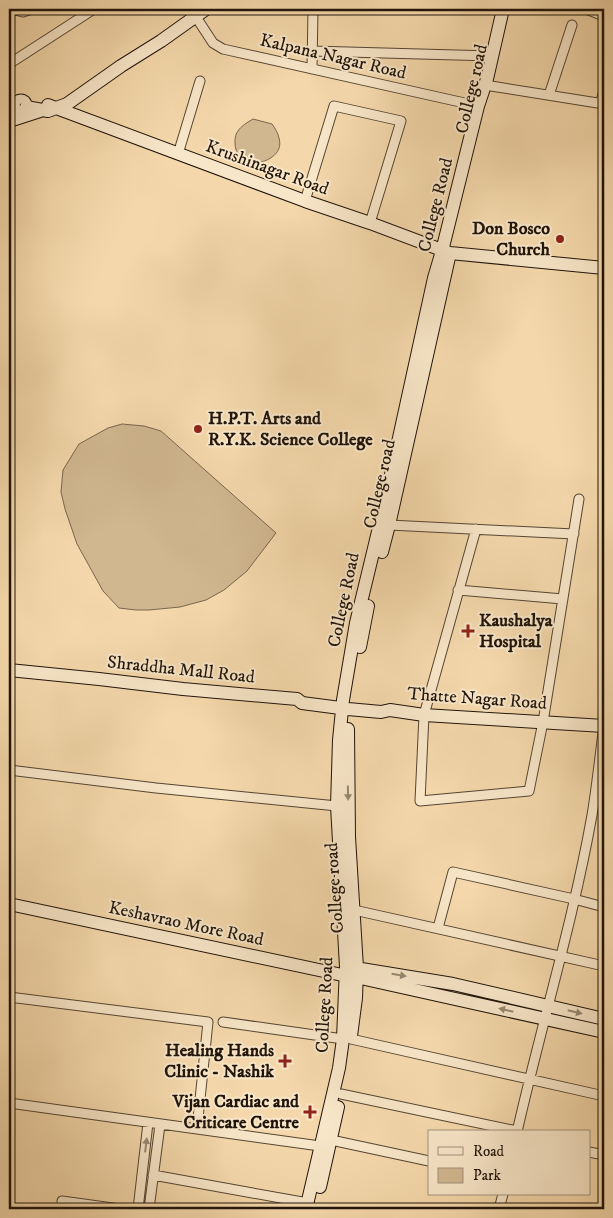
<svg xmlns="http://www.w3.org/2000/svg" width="613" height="1218" font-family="'IM FELL DW Pica',serif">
	<rect width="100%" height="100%" fill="#f4d8ab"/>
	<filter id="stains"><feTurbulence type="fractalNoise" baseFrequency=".004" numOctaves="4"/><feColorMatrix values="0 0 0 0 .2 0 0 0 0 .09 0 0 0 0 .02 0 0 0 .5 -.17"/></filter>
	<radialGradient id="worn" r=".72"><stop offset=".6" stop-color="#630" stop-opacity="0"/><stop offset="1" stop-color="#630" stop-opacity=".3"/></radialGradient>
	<!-- green -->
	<path fill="#d0b790" stroke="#78664d" d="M253 119 272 124C275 128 278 133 279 138 284 155 265 163 251 164 242 159 235 154 235 143 235 139 235 135 238 131 241 126 248 122 253 119Z
		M122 424 144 426 161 431 276 533 247 571 224 590 206 600 180 607 149 610H136L119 608 103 591 77 544 65 509 61 492 63 470 79 444 108 428Z"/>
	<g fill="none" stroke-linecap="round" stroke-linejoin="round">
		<!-- street casing -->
		<g stroke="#554532" stroke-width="11">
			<path id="street" d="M11 9 23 12 32 9
				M586 9 604 16
				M196 17 213 43 223 49 478 106
				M312 51 492 56
				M9 64 94 9
				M312 69 313 9
				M491 86 604 104
				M549 95 572 25
				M600 104 604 91
				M178 154 200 81
				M305 201 334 106 401 121 370 223
				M389 525 574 534
				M476 529 424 715 420 801 529 791 543 722 579 499
				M458 590 563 599
				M9 770 156 788 337 806
				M354 910 604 966
				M438 928 453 872 574 899 604 907
				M9 997 208 1022 197 1128
				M223 1022 343 1039
				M351 1039 604 1096
				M341 1094 517 1131
				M9 1103C113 1118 217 1131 320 1146
				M517 1132C541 1026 573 922 592 815 597 785 600 755 604 725
				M331 1140 429 1161
				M589 1152 604 1155
				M153 1175 308 1203
				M62 1201 120 1209
				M138 1209 148 1123
				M149 1209 160 1125
				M499 1209 503 1194"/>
		</g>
		<!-- secondary casing -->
		<g stroke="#20140a" stroke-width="14">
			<path id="secondary" d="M16.5 105a4.5 4.5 0 1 1 9 0a4.5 4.5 0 1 1-9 0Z
				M48 105 305 201 370 223 450 253 604 268
				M26 107 48 111 67 104 121 66 161 41 206 9
				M9 121 40 111
				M382 552 389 525 450 253
				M360 647 368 606
				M9 670 99 679 183 689 297 699 302 703 348 709 381 712 390 710 424 715 604 726
				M348 729 349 837 357 968 356 998 351 1036
				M9 904 347 976 356 977 604 1032
				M349 967 453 984 604 1019
				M320 1187 338 1107
				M306 1209 339 1068 343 1039 346 967 337 806 339 740 343 700 356 623 383 511 434 278 442 251 478 106 487 79 503 9"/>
		</g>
		<!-- street -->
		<use href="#street" stroke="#f8e6c8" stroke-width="9"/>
		<!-- secondary -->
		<use href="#secondary" stroke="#f8e6c8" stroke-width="12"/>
	</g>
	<!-- one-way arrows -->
	<defs><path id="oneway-solid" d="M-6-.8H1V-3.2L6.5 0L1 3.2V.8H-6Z" transform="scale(1.25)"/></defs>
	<g fill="#978872">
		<use href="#oneway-solid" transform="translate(348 793) rotate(89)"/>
		<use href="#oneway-solid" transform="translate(399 975) rotate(9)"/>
		<use href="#oneway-solid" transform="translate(506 1010) rotate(-167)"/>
		<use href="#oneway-solid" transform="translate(575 1012) rotate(13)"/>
		<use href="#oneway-solid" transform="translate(146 1145) rotate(-83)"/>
	</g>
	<!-- markers -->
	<g fill="#8f2418" stroke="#f8e6c8" stroke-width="2">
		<circle cx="560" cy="239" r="5"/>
		<circle cx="198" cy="429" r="5"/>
		<path d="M465.5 623.5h5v5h5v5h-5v5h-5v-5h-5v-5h5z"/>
		<path d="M282.5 1053.5h5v5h5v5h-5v5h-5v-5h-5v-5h5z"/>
		<path d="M307.5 1104.5h5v5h5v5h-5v5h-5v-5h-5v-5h5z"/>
	</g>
	<g text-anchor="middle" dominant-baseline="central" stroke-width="4" stroke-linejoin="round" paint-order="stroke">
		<!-- street labels -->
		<g font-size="18" fill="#20140a" stroke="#f8e6c8">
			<text transform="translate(333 57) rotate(13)">Kalpana Nagar Road</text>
			<text transform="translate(472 89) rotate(-77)">College road</text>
			<text transform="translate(267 168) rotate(20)">Krushinagar Road</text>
			<text transform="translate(436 205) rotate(-76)">College Road</text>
			<text transform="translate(380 484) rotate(-77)">College road</text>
			<text transform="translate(344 600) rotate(-78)">College Road</text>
			<text transform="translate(181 670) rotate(6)">Shraddha Mall Road</text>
			<text transform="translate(477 699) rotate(4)">Thatte Nagar Road</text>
			<text transform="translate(335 888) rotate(-94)">College road</text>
			<text transform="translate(186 924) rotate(12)">Keshavrao More Road</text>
			<text transform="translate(325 1005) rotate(-87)">College Road</text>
		</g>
		<!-- poi labels -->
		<g font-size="18" font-weight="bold" fill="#20140a" stroke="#f8e6c8" text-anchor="end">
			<text x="550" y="229">Don Bosco<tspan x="550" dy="21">Church</tspan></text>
			<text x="208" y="419" text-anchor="start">H.P.T. Arts and<tspan x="208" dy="21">R.Y.K. Science College</tspan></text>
			<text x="479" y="621" text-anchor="start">Kaushalya<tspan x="479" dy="21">Hospital</tspan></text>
			<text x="274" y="1051">Healing Hands<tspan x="274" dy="21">Clinic - Nashik</tspan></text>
			<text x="299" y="1102">Vijan Cardiac and<tspan x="299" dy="21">Criticare Centre</tspan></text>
		</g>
	</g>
	<!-- margin -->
	<rect width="613" height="1218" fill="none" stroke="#f4d8ab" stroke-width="30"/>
	<rect x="10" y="10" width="593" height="1198" fill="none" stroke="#20140a" stroke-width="2.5"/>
	<rect x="15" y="15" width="583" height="1188" fill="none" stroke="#20140a"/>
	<!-- legend -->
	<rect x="428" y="1130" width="162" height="65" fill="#f8e6c8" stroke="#a2927c"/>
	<rect x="438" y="1147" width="25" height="8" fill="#f8e6c8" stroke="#a2927c"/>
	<text x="473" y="1156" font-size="15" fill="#20140a">Road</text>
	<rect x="438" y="1168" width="25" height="15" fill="#d0b790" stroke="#a2927c"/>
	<text x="473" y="1180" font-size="15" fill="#20140a">Park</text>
	<rect width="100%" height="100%" filter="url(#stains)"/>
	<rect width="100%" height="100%" fill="url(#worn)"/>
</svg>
